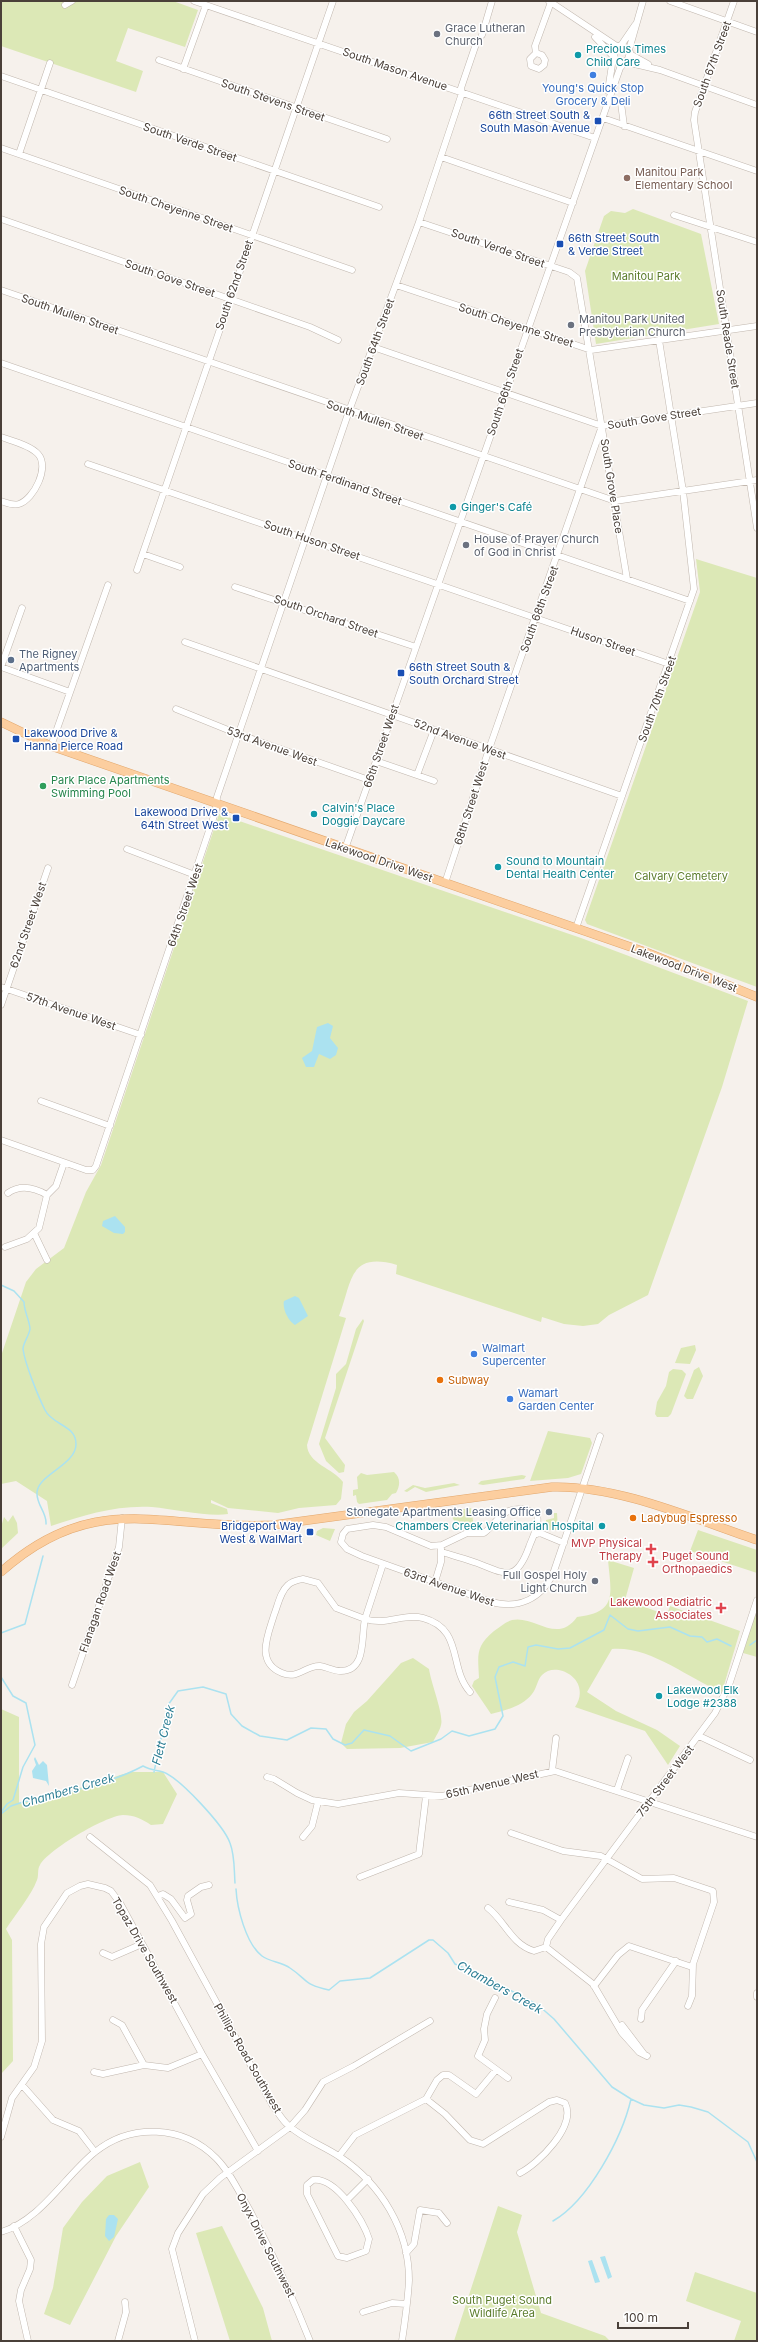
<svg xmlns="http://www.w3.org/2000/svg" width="758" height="2342" font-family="Inter,sans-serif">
	<rect width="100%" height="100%" fill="#f6f1ec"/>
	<!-- green -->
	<path fill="#dce8b6" d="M1 1H173L198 10 185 47 128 28 116 61 143 71 136 92 1 46Z
		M633 209 701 234 719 324 596 344 585 271 604 216 611 211 625 213Z
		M696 559 757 578V987L587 924 585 920 700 592Z
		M219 814 581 938 748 1001 722 1087 648 1295 609 1315 598 1324 583 1326 564 1324 542 1317 541 1322 396 1274 397 1265C348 1251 352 1283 339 1316L346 1318 307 1445C308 1464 333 1468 343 1482L341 1499 336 1505 299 1508 278 1513 228 1508 211 1500V1503L227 1509 228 1514C208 1517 174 1509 152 1507 116 1505 85 1515 51 1526L47 1501 16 1481 1 1484V1356L26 1282 36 1269 64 1248 86 1192 101 1165Z
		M363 1319 364 1321 325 1438 345 1465 344 1472 339 1473 326 1461 319 1444 336 1388V1374L346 1364 356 1329Z
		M695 1345 696 1350 690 1364 675 1363 681 1348Z
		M699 1367 703 1376 693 1399H687L684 1396 694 1370Z
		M673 1369 682 1370 686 1374 671 1414 668 1417H657L655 1414 657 1402 666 1386 669 1372Z
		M548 1431 590 1438 592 1443 581 1474 568 1478 530 1481Z
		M394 1472C401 1478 400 1486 396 1493L392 1494 387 1500 359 1504 357 1502 356 1495 353 1496V1490L358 1489 357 1477 361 1473 367 1475Z
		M522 1475 526 1476 524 1479 483 1485 478 1484 481 1481Z
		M454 1483 460 1485 426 1492 415 1487 407 1492 404 1491 413 1485 425 1488Z
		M471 1508 474 1527 465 1526 459 1529 452 1517V1511Z
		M554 1513H557L558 1530H546V1520L554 1518Z
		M13 1515 17 1523 18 1533 1 1549V1527L4 1517 8 1522Z
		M323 1528 335 1529 330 1541 316 1535 317 1531Z
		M698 1530 757 1550V1573L690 1551Z
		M608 1560 634 1568 625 1600 667 1615 670 1606 740 1631 722 1692C687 1678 651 1646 612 1649L587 1692 616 1711 657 1730 680 1746 668 1765 645 1731 575 1707C579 1701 581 1695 579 1687 576 1673 553 1663 542 1675 537 1680 537 1688 532 1694 523 1706 506 1710 491 1714L472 1686 474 1681 479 1678C478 1655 475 1647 494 1631 500 1627 505 1622 512 1620 535 1615 557 1645 577 1617 618 1612 611 1594 608 1560Z
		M757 1607V1657L743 1653Z
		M413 1658 429 1669C431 1683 444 1715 441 1725 440 1730 436 1736 433 1742L400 1748 347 1749 341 1743 346 1724 354 1712 367 1701 401 1663Z
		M1 1709 19 1717V1803L98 1783 120 1775 131 1772H163L177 1794 163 1824 151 1825C142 1819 134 1815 123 1815 105 1816 48 1850 40 1865 37 1869 39 1876 37 1880 31 1896 15 1915 6 1929L12 1940 13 2061 1 2074Z
		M140 2162 149 2187 116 2236 70 2325 44 2314 53 2288 63 2228 82 2202 107 2176Z
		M498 2206 522 2215 517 2232 541 2313 605 2336 610 2341H454Z
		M222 2226 263 2308 272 2341H230L196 2233Z
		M695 2272 757 2293V2341H734L741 2321 686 2301Z"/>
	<!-- water -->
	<path fill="#abe2f0" d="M328 1023 333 1026 330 1038 338 1048 336 1055 330 1059 319 1054 314 1067H306L302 1058 312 1051 317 1027Z
		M115 1216 125 1227V1232L123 1234 114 1233 102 1226 103 1221Z
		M295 1296 299 1298 308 1316 295 1325C288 1321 282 1308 284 1301Z
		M35 1757 39 1765 43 1761 47 1765 49 1786 46 1781 33 1778 32 1771 36 1765 34 1759Z
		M109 2215H114L118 2219 114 2237 109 2241 105 2236 106 2219Z
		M605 2256 612 2277 608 2279 600 2257Z
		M592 2260 600 2282 595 2283 588 2261Z"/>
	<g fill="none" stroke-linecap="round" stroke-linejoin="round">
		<!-- stream -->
		<path stroke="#abe2f0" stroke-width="1.5" d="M1 1285 14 1291 24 1302C24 1311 30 1322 30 1329 29 1336 23 1343 23 1349 25 1364 38 1396 45 1410 52 1425 76 1425 76 1444 76 1465 39 1474 37 1492 36 1505 47 1512 46 1524
			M1 1633 25 1624 43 1556
			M750 1645 757 1640
			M1 1677 13 1696 26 1703 35 1745 23 1767 13 1800 7 1804 1 1812
			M154 1772 168 1705 178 1691 203 1687 226 1694 231 1714 242 1726 260 1736 287 1740 311 1728 326 1729 333 1739 345 1745 352 1743 364 1730 390 1736 411 1751 441 1739 452 1731 469 1736 495 1729 503 1716 495 1677 499 1667 513 1662 525 1666 528 1647 536 1645 558 1649 570 1648 604 1630 610 1615 628 1629 638 1631 670 1627 690 1636 702 1637 707 1642 717 1639 731 1646
			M1 1814 11 1806 23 1802C60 1794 110 1784 143 1766 150 1770 156 1770 163 1772 180 1778 224 1826 230 1843 235 1856 234 1870 235 1883
			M236 1889C237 1908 246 1944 262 1956 270 1962 282 1962 290 1968 308 1980 304 1985 329 1990L340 1981 370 1978 429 1940H433L448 1953 455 1964 481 1975 538 2005 554 2019 612 2087 631 2099 644 2105 664 2108 679 2105 691 2107 708 2112 748 2142 757 2162
			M553 2221C588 2201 622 2138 631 2099"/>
		<!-- minor casing -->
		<g stroke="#c1b7ae" stroke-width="7">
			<path id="minor" d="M194 1 595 138
				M549 1 618 47
				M670 1 757 32
				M734 1 695 112 694 120 757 528
				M65 5 72 1
				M482 35 492 1
				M595 37 613 56
				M618 46 625 47 630 52 628 59 625 62 616 61 613 52 622 44 635 25
				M629 50 643 1
				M536 53 542 55 545 60 544 65 539 69 531 66 530 59 536 53 535 46 551 2
				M630 54 648 64
				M159 60 387 139
				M626 62 660 70 757 105
				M183 69 206 5
				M1 76 379 207
				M608 91 613 58
				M621 103 624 126
				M603 118 757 171
				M1 148 352 270
				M19 154 50 63
				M441 157 573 203
				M674 215 757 242
				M1 219 310 327 338 340
				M419 222 569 272 577 278 627 579
				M396 285 591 350 757 326
				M1 290 615 501 757 480
				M373 347 602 426 757 403
				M1 363 690 601
				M1 437C12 441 30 445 38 454 50 467 34 499 19 504 13 506 7 503 1 501
				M88 464 669 664
				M143 554 180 567
				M137 570 333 1
				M235 587 416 647
				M185 642 622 796
				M1 667 70 692
				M1 667 22 608
				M176 709 238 734 369 780
				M51 746 108 585
				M376 761 434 781
				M417 775 434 730
				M127 849 195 875
				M345 849 613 88 620 68 625 62
				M445 883 489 749 602 426
				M576 928 694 589 683 491 659 340
				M1 987 141 1035
				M1 1005 48 868
				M41 1101 110 1126
				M1 1140 86 1170H93L96 1166 216 810 217 797 349 411 419 222 462 93 461 88 477 41
				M8 1193C21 1184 35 1188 47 1195
				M34 1233 47 1260
				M5 1247 27 1239 39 1228 47 1195 56 1186 64 1163
				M537 1534 540 1533 564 1543
				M442 1552C454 1556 466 1559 477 1563 506 1574 516 1583 529 1547 532 1538 540 1525 537 1515 533 1511 528 1510 522 1509 501 1508 498 1522 484 1533H467L442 1545 431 1546 386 1527 373 1525 347 1529 343 1534 341 1542 347 1549 362 1556 491 1602C518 1609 540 1600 553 1574L600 1436
				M383 1564 365 1619C386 1626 403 1613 423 1618 464 1629 448 1667 470 1692
				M303 1579 318 1583 336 1608 365 1619C361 1636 367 1671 341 1671 333 1671 327 1667 320 1666 306 1665 298 1680 282 1673 255 1662 268 1635 274 1615 278 1605 280 1592 288 1585 292 1581 298 1580 303 1579Z
				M435 1582 441 1562V1549
				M72 1685 119 1547 122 1518
				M699 1736 750 1760
				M552 1771 556 1738
				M267 1777 274 1779 297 1793 312 1800 338 1804 399 1793 442 1796 555 1771 757 1837
				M617 1790 628 1758
				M511 1833 563 1851 601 1856 642 1879 674 1878 713 1891 714 1902 693 1964 692 1996 688 2006
				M90 1837 150 1885 172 1921 273 2106C278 2112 282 2120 288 2125 303 2139 324 2146 340 2157 381 2184 409 2230 409 2280 408 2300 405 2321 402 2341
				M303 1837 312 1826 318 1802
				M360 1877 419 1854 426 1796
				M158 1896 163 1894 171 1899 185 1918 191 1914 187 1900 188 1896 201 1887 209 1885
				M509 1902 543 1910 561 1920
				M488 1908C505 1921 511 1944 534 1951L546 1947
				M546 1947 548 1939 561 1920 715 1713 729 1685 757 1600
				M546 1947 593 1984 622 2033 639 2052 647 2056
				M103 1953 112 1957 142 1944
				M594 1986 618 1955 629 1946 692 1967
				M757 1993V1997
				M495 1998 487 2014 484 2029 485 2040 478 2056 508 2078
				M641 2019 642 2010 676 1961
				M113 2020 122 2025 144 2065
				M622 2025 644 2054
				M94 2072 103 2074 144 2065 168 2068 202 2054
				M22 2085 53 2120 79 2131 95 2152
				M426 2099 445 2114 470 2140 483 2144 549 2102 557 2100 565 2103C577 2126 538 2164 520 2173
				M1 2137 12 2098 34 2067 42 2041 41 1944 44 1927 67 1893 80 1886 88 1884 105 1888 111 1891 120 1903 202 2054 258 2151
				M339 2156 355 2135 426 2099 437 2080 443 2075H449L476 2094 496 2070
				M313 2180C336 2177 363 2220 369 2239L366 2251 347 2258 338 2256 307 2194V2185Z
				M347 2200 368 2179
				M14 2226 31 2260 30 2269 21 2290 19 2301 28 2341
				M1 2232C41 2220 64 2177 95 2152 131 2123 183 2125 216 2158 230 2172 239 2192 249 2209 272 2252 292 2296 310 2341
				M406 2253 414 2244 420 2210 439 2213 447 2223
				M363 2312 392 2303 406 2304
				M118 2341 126 2312 125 2302
				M195 2341 172 2249 178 2233 203 2194 220 2178 290 2127 305 2110 323 2082 354 2066 430 2021"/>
		</g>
		<!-- major casing -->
		<g stroke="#e2a76d" stroke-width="9">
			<path id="major" d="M1 722 51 746 648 953 757 997
				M1 1572C96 1487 164 1531 273 1525L552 1487C618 1485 694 1519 757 1540"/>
		</g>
		<!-- minor -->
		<use href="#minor" stroke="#fff" stroke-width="6"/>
		<!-- major -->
		<use href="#major" stroke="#fcce9f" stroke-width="8"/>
	</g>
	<!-- markers -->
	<g fill="#6b7280" stroke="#fff" stroke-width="1.5">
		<circle cx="437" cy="34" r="4"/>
		<circle cx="571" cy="325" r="4"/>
		<circle cx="466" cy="545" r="4"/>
		<circle cx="595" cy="1581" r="4"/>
	</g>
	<g fill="#0f9aa8" stroke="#fff" stroke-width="1.5">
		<circle cx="578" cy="55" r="4"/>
		<circle cx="453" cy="507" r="4"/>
		<circle cx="314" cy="814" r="4"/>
		<circle cx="498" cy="867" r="4"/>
		<circle cx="602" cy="1526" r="4"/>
		<circle cx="659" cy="1696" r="4"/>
	</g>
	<g fill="#3f7fe0" stroke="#fff" stroke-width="1.5">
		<circle cx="593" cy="75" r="4"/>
		<circle cx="474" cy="1354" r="4"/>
		<circle cx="510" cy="1399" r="4"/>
	</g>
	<g fill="#1a4fb4" stroke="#fff" stroke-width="1.5">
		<rect x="594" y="117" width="8" height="8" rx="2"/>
		<rect x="556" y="240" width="8" height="8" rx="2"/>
		<rect x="397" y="669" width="8" height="8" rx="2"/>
		<rect x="12" y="735" width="8" height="8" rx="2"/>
		<rect x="232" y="814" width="8" height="8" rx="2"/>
		<rect x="306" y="1528" width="8" height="8" rx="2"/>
	</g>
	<circle fill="#8d6e63" stroke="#fff" stroke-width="1.5" cx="627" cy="178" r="4"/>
	<g fill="#5c6f8a" stroke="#fff" stroke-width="1.5">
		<circle cx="11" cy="660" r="4"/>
		<circle cx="549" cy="1512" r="4"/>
	</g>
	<circle fill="#2e9e5b" stroke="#fff" stroke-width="1.5" cx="43" cy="786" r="4"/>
	<g fill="#e8710a" stroke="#fff" stroke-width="1.5">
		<circle cx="440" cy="1380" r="4"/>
		<circle cx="633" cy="1518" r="4"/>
	</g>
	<g fill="#e0444e" stroke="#fff" stroke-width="1.5">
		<path d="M649 1543h4v4h4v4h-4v4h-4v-4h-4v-4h4z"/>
		<path d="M651 1556h4v4h4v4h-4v4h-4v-4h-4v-4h4z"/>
		<path d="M719 1602h4v4h4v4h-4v4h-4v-4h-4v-4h4z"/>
	</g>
	<g text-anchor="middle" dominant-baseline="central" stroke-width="3" stroke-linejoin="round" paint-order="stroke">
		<!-- worship labels -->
		<g font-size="11" fill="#5b616d" stroke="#fff" text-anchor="start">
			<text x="445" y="28">Grace Lutheran<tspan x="445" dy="13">Church</tspan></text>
			<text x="579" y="319">Manitou Park United<tspan x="579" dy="13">Presbyterian Church</tspan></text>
			<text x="474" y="539">House of Prayer Church<tspan x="474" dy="13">of God in Christ</tspan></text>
			<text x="587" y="1575" text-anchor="end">Full Gospel Holy<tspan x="587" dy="13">Light Church</tspan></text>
		</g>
		<!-- culture labels -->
		<g font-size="11" fill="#0d838f" stroke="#fff" text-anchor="start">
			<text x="586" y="49">Precious Times<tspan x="586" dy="13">Child Care</tspan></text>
			<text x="461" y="507">Ginger's Café</text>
			<text x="322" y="808">Calvin's Place<tspan x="322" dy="13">Doggie Daycare</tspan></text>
			<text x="506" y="861">Sound to Mountain<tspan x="506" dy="13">Dental Health Center</tspan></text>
			<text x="594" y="1526" text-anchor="end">Chambers Creek Veterinarian Hospital</text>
			<text x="667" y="1690">Lakewood Elk<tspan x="667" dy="13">Lodge #2388</tspan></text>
		</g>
		<!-- street labels -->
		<g font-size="11" fill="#4a4039" stroke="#fff">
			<text transform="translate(712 64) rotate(-70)">South 67th Street</text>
			<text transform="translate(395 69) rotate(19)">South Mason Avenue</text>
			<text transform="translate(273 100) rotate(19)">South Stevens Street</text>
			<text transform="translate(190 142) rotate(19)">South Verde Street</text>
			<text transform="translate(176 209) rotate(19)">South Cheyenne Street</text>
			<text transform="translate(498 248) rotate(19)">South Verde Street</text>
			<text transform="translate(170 278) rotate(19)">South Gove Street</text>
			<text transform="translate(234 285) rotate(-71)">South 62nd Street</text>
			<text transform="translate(70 314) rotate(19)">South Mullen Street</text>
			<text transform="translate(516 325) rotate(18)">South Cheyenne Street</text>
			<text transform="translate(728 339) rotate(81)">South Reade Street</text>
			<text transform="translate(375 342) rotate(-70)">South 64th Street</text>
			<text transform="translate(505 392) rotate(-71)">South 66th Street</text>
			<text transform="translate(654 418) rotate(-9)">South Gove Street</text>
			<text transform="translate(375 420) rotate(19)">South Mullen Street</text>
			<text transform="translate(345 482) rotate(19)">South Ferdinand Street</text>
			<text transform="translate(612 486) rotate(81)">South Grove Place</text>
			<text transform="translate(312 540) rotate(19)">South Huson Street</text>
			<text transform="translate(539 609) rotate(-70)">South 68th Street</text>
			<text transform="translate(326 616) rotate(19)">South Orchard Street</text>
			<text transform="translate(603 641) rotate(19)">Huson Street</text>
			<text transform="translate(657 699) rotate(-70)">South 70th Street</text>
			<text transform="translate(460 739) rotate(20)">52nd Avenue West</text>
			<text transform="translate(272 746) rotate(20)">53rd Avenue West</text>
			<text transform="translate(381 746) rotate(-71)">66th Street West</text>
			<text transform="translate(471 803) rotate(-72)">68th Street West</text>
			<text transform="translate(379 860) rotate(19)">Lakewood Drive West</text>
			<text transform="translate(185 905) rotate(-71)">64th Street West</text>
			<text transform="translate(28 925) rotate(-71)">62nd Street West</text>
			<text transform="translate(684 968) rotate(21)">Lakewood Drive West</text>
			<text transform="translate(71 1011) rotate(19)">57th Avenue West</text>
			<text transform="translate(449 1587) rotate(19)">63rd Avenue West</text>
			<text transform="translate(100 1602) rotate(-71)">Flanagan Road West</text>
			<text transform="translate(665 1781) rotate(-53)">75th Street West</text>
			<text transform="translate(492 1784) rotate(-13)">65th Avenue West</text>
			<text transform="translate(145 1950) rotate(60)">Topaz Drive Southwest</text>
			<text transform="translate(248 2058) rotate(60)">Phillips Road Southwest</text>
			<text transform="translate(266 2245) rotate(63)">Onyx Drive Southwest</text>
		</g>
		<!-- shop labels -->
		<g font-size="11" fill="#366cbe" stroke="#fff" text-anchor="start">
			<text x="593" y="88" text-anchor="middle">Young's Quick Stop<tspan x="593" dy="13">Grocery &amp; Deli</tspan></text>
			<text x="482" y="1348">Walmart<tspan x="482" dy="13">Supercenter</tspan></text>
			<text x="518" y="1393">Wamart<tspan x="518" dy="13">Garden Center</tspan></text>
		</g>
		<!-- transit labels -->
		<g font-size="11" fill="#164399" stroke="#fff" text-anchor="end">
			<text x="590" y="115">66th Street South &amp;<tspan x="590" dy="13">South Mason Avenue</tspan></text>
			<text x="568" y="238" text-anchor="start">66th Street South<tspan x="568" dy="13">&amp; Verde Street</tspan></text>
			<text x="409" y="667" text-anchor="start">66th Street South &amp;<tspan x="409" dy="13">South Orchard Street</tspan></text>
			<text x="24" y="733" text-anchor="start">Lakewood Drive &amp;<tspan x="24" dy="13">Hanna Pierce Road</tspan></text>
			<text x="228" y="812">Lakewood Drive &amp;<tspan x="228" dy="13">64th Street West</tspan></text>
			<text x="302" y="1526">Bridgeport Way<tspan x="302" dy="13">West &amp; WalMart</tspan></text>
		</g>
		<!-- education labels -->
		<g font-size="11" fill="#785e54" stroke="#fff" text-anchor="start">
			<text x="635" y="172">Manitou Park<tspan x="635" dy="13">Elementary School</tspan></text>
		</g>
		<!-- park labels -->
		<g font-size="11" fill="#5b7c2c" stroke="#fff">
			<text x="646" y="276">Manitou Park</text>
			<text x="681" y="876">Calvary Cemetery</text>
			<text x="502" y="2300">South Puget Sound<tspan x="502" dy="13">Wildlife Area</tspan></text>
		</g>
		<!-- service labels -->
		<g font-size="11" fill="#4e5e75" stroke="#fff" text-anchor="start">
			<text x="19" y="654">The Rigney<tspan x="19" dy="13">Apartments</tspan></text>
			<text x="541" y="1512" text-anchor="end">Stonegate Apartments Leasing Office</text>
		</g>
		<!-- leisure labels -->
		<g font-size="11" fill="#27864d" stroke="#fff" text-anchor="start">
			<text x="51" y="780">Park Place Apartments<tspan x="51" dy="13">Swimming Pool</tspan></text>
		</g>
		<!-- food labels -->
		<g font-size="11" fill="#c56008" stroke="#fff" text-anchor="start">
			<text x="448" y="1380">Subway</text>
			<text x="641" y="1518">Ladybug Espresso</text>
		</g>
		<!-- health labels -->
		<g font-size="11" fill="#be3a42" stroke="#fff" text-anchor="end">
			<text x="642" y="1543">MVP Physical<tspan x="642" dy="13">Therapy</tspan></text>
			<text x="662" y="1556" text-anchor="start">Puget Sound<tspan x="662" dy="13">Orthopaedics</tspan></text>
			<text x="712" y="1602">Lakewood Pediatric<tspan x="712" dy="13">Associates</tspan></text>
		</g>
		<!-- water labels -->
		<g font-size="12" font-style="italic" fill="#2c7e94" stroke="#fff">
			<text transform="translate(163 1735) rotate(-76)">Flett Creek</text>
			<text transform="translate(68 1790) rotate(-16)">Chambers Creek</text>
			<text transform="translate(500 1987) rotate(29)">Chambers Creek</text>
		</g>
	</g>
	<!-- border -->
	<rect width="758" height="2342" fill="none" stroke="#4a4039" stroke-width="4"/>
	<!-- scale -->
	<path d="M618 2322v6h70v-6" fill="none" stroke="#4a4039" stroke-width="2"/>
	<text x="624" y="2322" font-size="12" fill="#4a4039" stroke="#ffffff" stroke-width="3" paint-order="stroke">100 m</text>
</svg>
